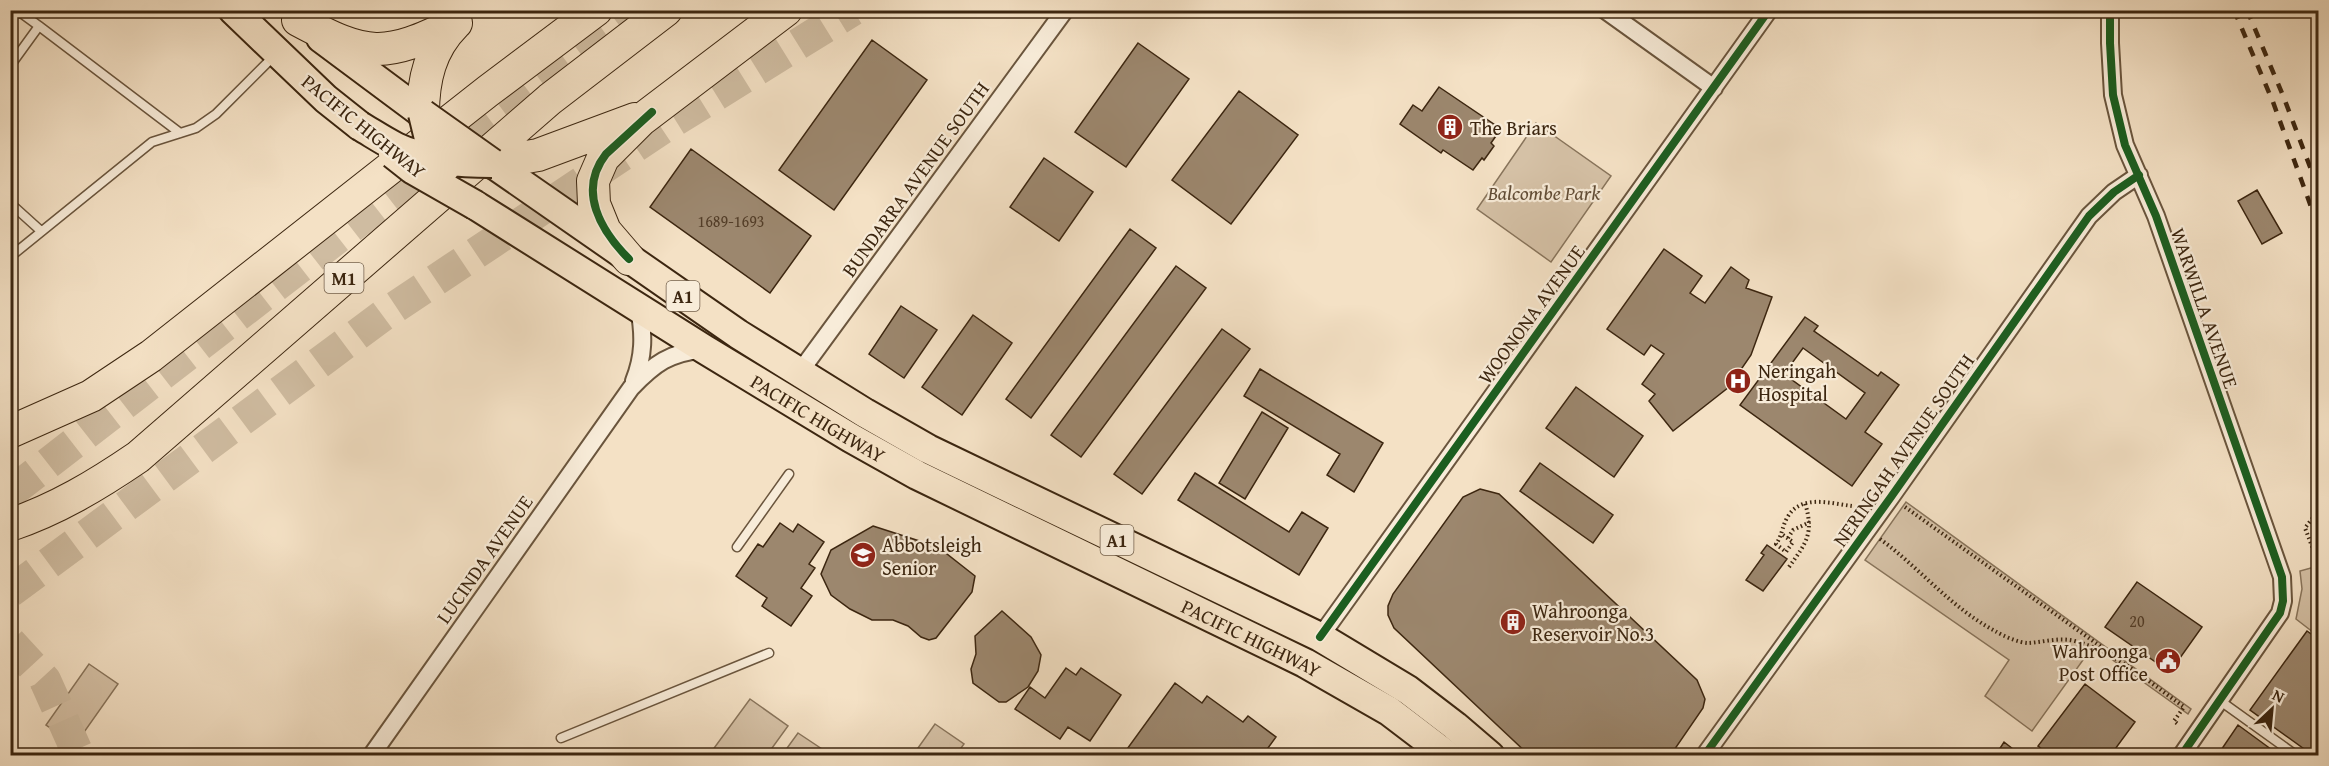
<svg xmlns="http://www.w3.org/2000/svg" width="2329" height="766" font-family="'Gentium Book Plus',serif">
	<rect width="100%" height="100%" fill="#f4e1c5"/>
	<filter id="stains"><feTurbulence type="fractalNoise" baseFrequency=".00333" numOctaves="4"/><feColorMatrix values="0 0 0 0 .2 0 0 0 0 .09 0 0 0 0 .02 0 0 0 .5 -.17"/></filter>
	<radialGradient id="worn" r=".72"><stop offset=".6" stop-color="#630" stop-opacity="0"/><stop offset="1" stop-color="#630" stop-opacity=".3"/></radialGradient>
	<!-- green -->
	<path fill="#d5c1a6" stroke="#88745b" stroke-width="1.5" d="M1536 123 1611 176 1551 262 1477 209Z
		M1906 502 2191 709 2188 714 2093 646 2032 731 1985 696 2009 660 1865 560Z
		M2318 566V636L2296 619 2302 589 2300 571Z
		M89 664 118 684 75 745 46 725Z
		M750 699 788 726 767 755H709Z
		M935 724 964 744 956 755H913Z
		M798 733 831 755H782Z"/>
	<!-- building -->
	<path fill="#9c876e" stroke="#3c2610" stroke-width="1.5" fill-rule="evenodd" d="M872 40 927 80 834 210 779 170Z
		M1138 43 1189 79 1126 167 1075 132Z
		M1439 87 1501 129 1491 143 1494 146 1484 160 1482 158 1473 170 1443 150 1441 153 1400 124 1413 105 1422 111Z
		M1239 91 1298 135 1231 224 1172 180Z
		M691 149 811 236 770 293 650 207Z
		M1044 158 1093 192 1059 241 1010 207Z
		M2257 190 2282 233 2262 244 2238 201Z
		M1130 229 1156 248 1031 418 1006 399Z
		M1664 249 1702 276 1690 293 1705 303 1731 267 1749 280 1746 288 1772 297 1751 355 1729 387 1673 431 1649 401 1655 394 1642 384 1664 354 1651 345 1644 355 1607 329Z
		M1176 266 1206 288 1081 457 1051 435Z
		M901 306 937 330 904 378 869 354Z
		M973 315 1012 343 962 415 922 387Z
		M1805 317 1818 326 1814 331 1878 376 1881 372 1899 385 1865 432 1882 444 1852 486 1740 405ZM1803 348 1865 393 1846 419 1784 374Z
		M1222 329 1250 349 1142 494 1114 474Z
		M1260 369 1383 443 1354 492 1327 475 1340 454 1244 396Z
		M1576 387 1643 436 1614 477 1546 428Z
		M1262 412 1288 428 1245 499 1219 483Z
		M1540 463 1613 515 1593 543 1520 491Z
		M1195 473 1289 532 1302 512 1328 528 1299 575 1178 500Z
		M1480 489 1499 494 1697 680 1705 699 1703 708 1670 756H1530L1394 628 1388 615V606L1393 594 1463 497Z
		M780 523 793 532 798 524 824 542 809 564 815 568 801 588 812 596 791 626 762 606 767 598 736 576 758 544 763 547Z
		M873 526 938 547 975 576 972 592 936 638 929 640 921 637 908 626 893 620H872L850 609 831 595 821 574 831 550Z
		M1767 545 1787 559 1763 591 1746 580 1764 555 1761 553Z
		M2137 582 2202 627 2170 672 2105 627Z
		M1002 611 1031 637 1041 655 1038 671 1028 687 1006 702H999L973 683 971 669 976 654 975 636Z
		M2307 631 2318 639V756H2314L2250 710Z
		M1066 668 1076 675 1081 668 1121 695 1090 741 1068 727 1060 739 1015 709 1030 687 1045 698Z
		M1175 683 1202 703 1207 696 1243 722 1248 716 1276 737 1262 756H1122Z
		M2085 684 2135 722 2110 756H2051L2038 746Z
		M2238 725 2279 755 2280 756H2217Z
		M2004 742 2022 756H1995Z"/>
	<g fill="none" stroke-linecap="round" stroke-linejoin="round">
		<!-- motorway-tunnel -->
		<path stroke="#cfbca1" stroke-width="32" stroke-dasharray="32 16" stroke-linecap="butt" d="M10 493 413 179 639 12
			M10 592 385 314 666 126 853 10
			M10 642 45 680 79 756"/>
		<!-- service casing -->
		<g stroke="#6a553d" stroke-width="11">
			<path id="service" d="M17 10 39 26
				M10 66 39 26 180 133
				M10 203 41 231
				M10 257 152 142 196 128 216 114 274 56
				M737 547 789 474
				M2219 700 2297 756
				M561 738 769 653"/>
		</g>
		<!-- minor casing -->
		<g stroke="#6a553d" stroke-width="20">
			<path id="minor" d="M1605 10 1714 88
				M2110 10V43L2113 95 2125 145 2156 216 2282 577 2283 601 2280 613 2181 756
				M799 373 1065 10
				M634 381C644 356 644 335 639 308
				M1320 637 1769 10
				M371 756 631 388C655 363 669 353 704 349
				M1704 756 1891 497 2089 216 2114 192 2139 175"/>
		</g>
		<!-- trunk casing -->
		<g stroke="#3c2610" stroke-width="32">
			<g id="trunk">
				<path d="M233 10 326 99 360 126"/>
				<path d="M321 38 423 114"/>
				<path d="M492 163 738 334 865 413 928 449 1320 637 1408 690 1455 726 1490 756"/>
				<path id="s1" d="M475 205 704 349 851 438 917 475 1305 663 1389 711 1448 756"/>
			</g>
		</g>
		<!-- motorway casing -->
		<g stroke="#3c2610" stroke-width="34">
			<path id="motorway" d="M298 20C367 57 384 59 456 23
				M423 114C423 80 430 49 455 24
				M492 163 538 155 635 119
				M629 259 605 231 594 204 593 181 603 158 641 120 786 10
				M10 432 91 396 151 356 488 91 596 10
				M10 525C57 509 97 485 138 457L550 99 666 10"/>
		</g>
		<!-- path -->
		<path stroke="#3c2610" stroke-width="4" stroke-dasharray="1.5 3" stroke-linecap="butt" d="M1905 507 2107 651
			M2318 511 2305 528 2318 562
			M1783 535 1793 542 1786 552 1776 544C1782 536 1782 527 1787 518 1800 494 1829 503 1852 506
			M1788 538 1793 530 1810 522
			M1880 539C1920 568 1950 607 1995 631 2003 636 2019 643 2029 643 2044 642 2060 637 2075 641 2116 652 2150 683 2184 707L2174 721 2179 725
			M1789 567C1807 542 1814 533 1805 503"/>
		<!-- service -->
		<use href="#service" stroke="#f8ecd9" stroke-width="8"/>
		<!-- minor -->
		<use href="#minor" stroke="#f8ecd9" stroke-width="16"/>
		<!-- trunk -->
		<use href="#trunk" stroke="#f4e1c5" stroke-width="28"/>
		<!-- motorway -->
		<use href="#motorway" stroke="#f4e1c5" stroke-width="32"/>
		<!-- rail -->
		<path stroke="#3c2610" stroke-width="4.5" stroke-dasharray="10 10" stroke-linecap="butt" d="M2234 10 2273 102 2318 226
			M2247 10 2284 98 2318 188"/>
		<!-- trunk-bridge casing -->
		<g stroke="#3c2610" stroke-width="32" stroke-linecap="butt">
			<path id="trunk-bridge" d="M423 114 430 143 446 167
				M423 114 492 163
				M360 126C372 133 384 141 396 147 425 161 461 163 492 163
				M393 154 412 169 475 205"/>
		</g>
		<!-- trunk-bridge -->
		<use href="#trunk-bridge" stroke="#f4e1c5" stroke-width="28"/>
		<!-- cycleway casing -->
		<g stroke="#f8ecd9" stroke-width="11">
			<path id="cycleway" d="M2110 10V43L2113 95 2125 145 2156 216 2282 577 2283 601 2280 613 2181 756
				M629 259C601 231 577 191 606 154L652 112
				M1320 637 1769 10
				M1704 756 1891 497 2089 216 2114 192 2139 175"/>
		</g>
		<!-- cycleway -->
		<use href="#cycleway" stroke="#1b5e20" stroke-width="8"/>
	</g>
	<!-- icons -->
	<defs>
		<g id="building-disc" transform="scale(1.35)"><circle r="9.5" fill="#8f2418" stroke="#f8ecd9"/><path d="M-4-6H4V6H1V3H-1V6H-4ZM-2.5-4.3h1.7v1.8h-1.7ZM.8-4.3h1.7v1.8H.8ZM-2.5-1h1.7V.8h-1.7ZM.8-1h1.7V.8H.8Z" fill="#fff"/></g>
		<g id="hospital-disc" transform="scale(1.35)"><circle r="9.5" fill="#8f2418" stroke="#f8ecd9"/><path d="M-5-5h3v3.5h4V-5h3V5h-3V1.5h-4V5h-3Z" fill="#fff"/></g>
		<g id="school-disc" transform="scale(1.35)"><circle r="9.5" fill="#8f2418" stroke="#f8ecd9"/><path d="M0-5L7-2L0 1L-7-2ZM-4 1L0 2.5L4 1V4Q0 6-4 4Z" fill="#fff"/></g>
		<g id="civic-disc" transform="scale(1.35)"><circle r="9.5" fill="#8f2418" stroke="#f8ecd9"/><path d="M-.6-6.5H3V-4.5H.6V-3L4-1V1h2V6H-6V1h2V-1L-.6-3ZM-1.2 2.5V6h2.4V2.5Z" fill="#fff"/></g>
	</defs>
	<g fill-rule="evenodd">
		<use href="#building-disc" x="1450" y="127"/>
		<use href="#hospital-disc" x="1738" y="381"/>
		<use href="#school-disc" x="863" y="555"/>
		<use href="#building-disc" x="1513" y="622"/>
		<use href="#civic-disc" x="2168" y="661"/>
	</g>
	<g text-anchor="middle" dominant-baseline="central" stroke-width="4.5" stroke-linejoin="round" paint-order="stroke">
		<!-- number labels -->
		<g font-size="16" fill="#543e28">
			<text x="731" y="221">1689-1693</text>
			<text x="2137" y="621">20</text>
		</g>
		<!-- shield labels -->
		<g fill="#f8ecd9" stroke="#74614c" stroke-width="1.5">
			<rect x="324.5" y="263" width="39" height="30" rx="4.5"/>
			<rect x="666.5" y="281" width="33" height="30" rx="4.5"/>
			<rect x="1100.5" y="525" width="33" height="30" rx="4.5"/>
		</g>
		<g font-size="18" font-weight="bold" fill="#3c2610">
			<text x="344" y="278">M1</text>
			<text x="683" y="296">A1</text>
			<text x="1117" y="540">A1</text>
		</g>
		<!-- street labels -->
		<g font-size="20" fill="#3c2610" stroke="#f8ecd9">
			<text transform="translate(364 126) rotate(39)">PACIFIC HIGHWAY</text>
			<text transform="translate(915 179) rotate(-54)">BUNDARRA AVENUE SOUTH</text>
			<text transform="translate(2205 308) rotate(71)">WARWILLA AVENUE</text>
			<text transform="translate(1531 314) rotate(-54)">WOONONA AVENUE</text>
			<text stroke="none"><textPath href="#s1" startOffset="404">PACIFIC HIGHWAY</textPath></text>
			<text transform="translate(1903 450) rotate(-55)">NERINGAH AVENUE SOUTH</text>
			<text transform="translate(484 559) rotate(-55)">LUCINDA AVENUE</text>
			<text stroke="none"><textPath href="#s1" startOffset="890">PACIFIC HIGHWAY</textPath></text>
		</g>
		<!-- poi labels -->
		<g font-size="20" fill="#3c2610" stroke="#f8ecd9" text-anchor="start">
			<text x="1470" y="127">The Briars</text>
			<text x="1758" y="370">Neringah<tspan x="1758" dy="23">Hospital</tspan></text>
			<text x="882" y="544">Abbotsleigh<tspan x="882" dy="23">Senior</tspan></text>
			<text x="1532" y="610">Wahroonga<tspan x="1532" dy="23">Reservoir No.3</tspan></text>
			<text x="2148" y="650" text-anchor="end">Wahroonga<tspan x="2148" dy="23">Post Office</tspan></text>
		</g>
		<!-- park labels -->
		<g font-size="20" font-style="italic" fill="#624d36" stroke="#f8ecd9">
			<text x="1544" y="192">Balcombe Park</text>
		</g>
	</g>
	<!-- margin -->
	<rect width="2329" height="766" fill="none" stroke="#f4e1c5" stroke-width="36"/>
	<rect x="12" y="12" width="2305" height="742" fill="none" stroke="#3c2610" stroke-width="3"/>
	<rect x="18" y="18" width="2293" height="730" fill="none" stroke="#3c2610" stroke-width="1.5"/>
	<!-- north arrow -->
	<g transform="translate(2272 709) rotate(26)" stroke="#f8ecd9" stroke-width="4.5" paint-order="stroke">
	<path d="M0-4.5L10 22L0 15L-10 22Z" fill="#3c2610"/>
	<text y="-9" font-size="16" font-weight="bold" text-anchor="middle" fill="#3c2610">N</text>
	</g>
	<rect width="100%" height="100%" filter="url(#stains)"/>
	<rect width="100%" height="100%" fill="url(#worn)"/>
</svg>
